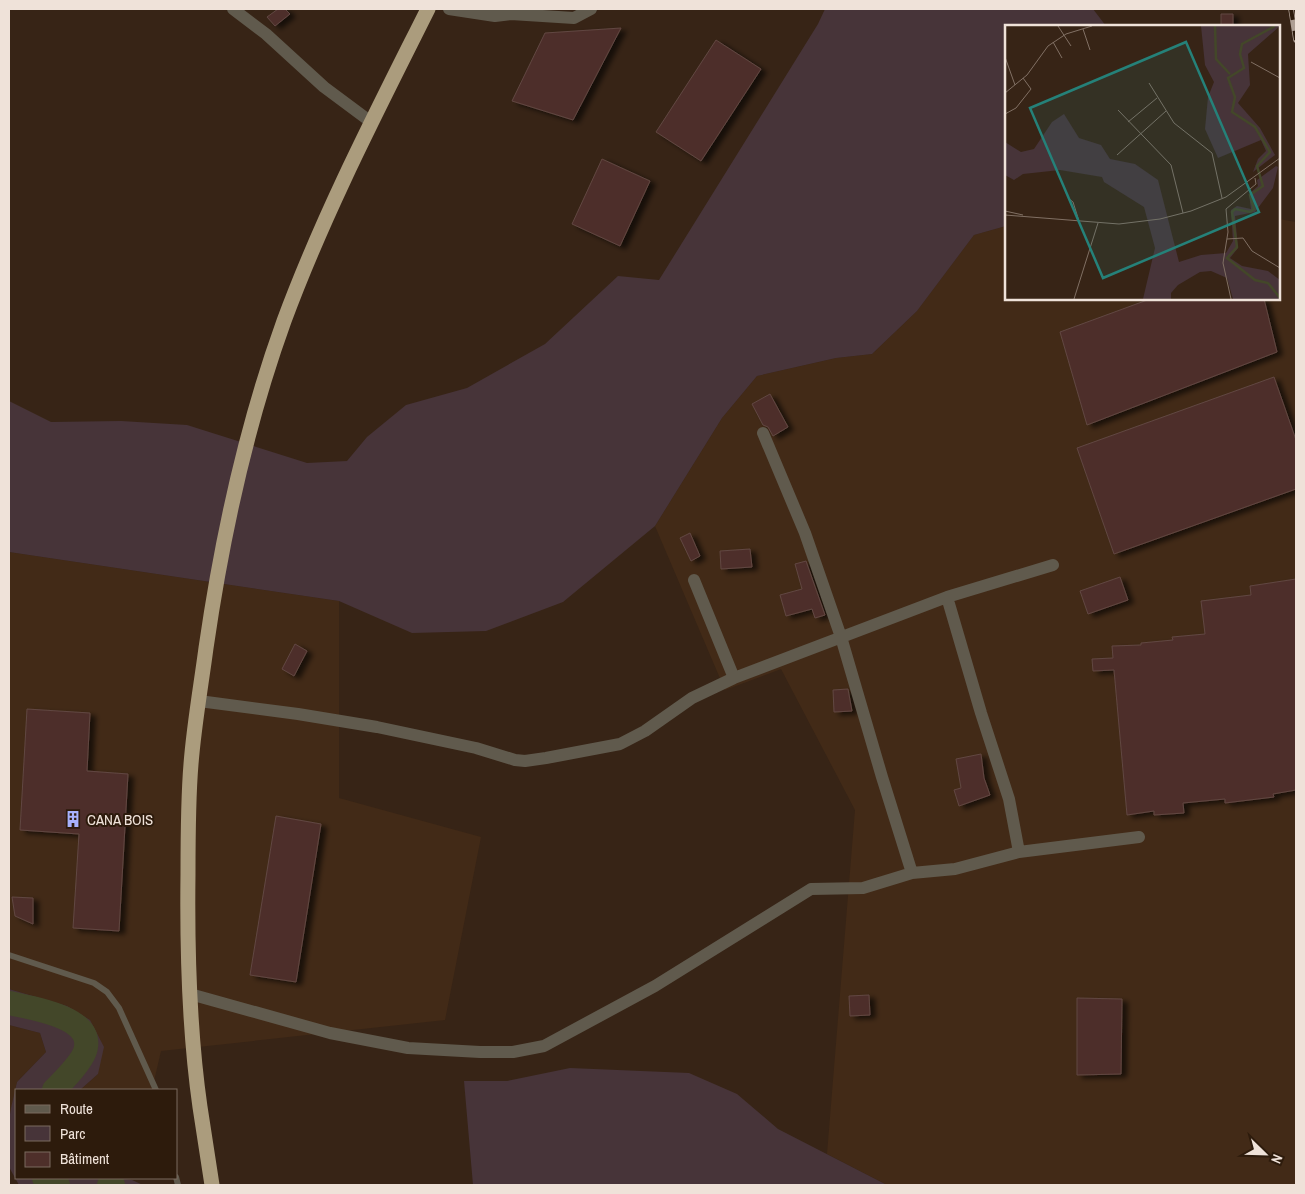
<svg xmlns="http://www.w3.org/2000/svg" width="1305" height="1194" font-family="'Archivo Narrow',sans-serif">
	<defs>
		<filter id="shadow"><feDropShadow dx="5.5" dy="3" stdDeviation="2.5" flood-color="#0009"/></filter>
	</defs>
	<rect width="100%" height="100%" fill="#372416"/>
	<!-- built -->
	<path fill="#422a17" d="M1279 219 1296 222V1185H887L827 1154 855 810 781 669 725 690 655 526 722 418 757 376 836 358 872 354 917 311 974 235 1006 226V299H1279Z
		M9 552 339 601V798L481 837 445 1020 161 1051 152 1090H80L98 1074 67 1006 9 989Z
		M9 1025 40 1033 46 1052 17 1082 9 1120Z"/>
	<!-- green -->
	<path fill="#473439" d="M825 9H1093L1106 26H1006V226L974 235 917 311 872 354 836 358 757 376 722 418 655 526 563 602 486 631 412 633 339 601 9 552V401L51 422 121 421 187 425 307 463 347 461 367 437 406 405 467 388 545 344 618 276 659 280 818 24Z
		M9 989 67 1006 90 1020 104 1047 98 1074 80 1090H16V1178H110L132 1180 143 1185H19L9 1167V1120L11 1108 17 1082 46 1052 40 1033 9 1025Z
		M570 1068 689 1073 737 1094 778 1129 887 1185H473L464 1081H507Z"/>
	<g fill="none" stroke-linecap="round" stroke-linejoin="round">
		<!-- river -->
		<path stroke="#434729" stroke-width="24" d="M9 1003C30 1008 91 1016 86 1047 85 1059 62 1082 54 1090
			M44 1178 58 1185
			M109 1185H113"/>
	</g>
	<!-- building -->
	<path fill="#4e2f2a" stroke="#614742" filter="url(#shadow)" d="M278 9H285L290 14 275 26 267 17Z
		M1221 14H1233V26H1221Z
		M621 28 573 120 512 101 545 33Z
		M716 40 761 69 701 161 656 132Z
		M602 159 650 181 620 246 572 224Z
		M1150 299H1264L1277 352 1087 425 1060 332Z
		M1274 377 1296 440V489L1114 554 1077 448Z
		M770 394 788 427 773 436 768 427 763 425 752 404Z
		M690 533 700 556 691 561 680 538Z
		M750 549 752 567 721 569 720 551Z
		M806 561 825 615 815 618 812 609 786 616 780 595 802 589 795 564Z
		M1120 577 1128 600 1088 614 1080 591Z
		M1296 579V790L1273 794 1274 797 1225 803V799L1183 803 1184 813 1154 815V811L1127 815 1114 670 1093 671 1092 659 1113 658 1112 646 1141 645V643L1173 640 1172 637 1205 634 1201 601 1251 595 1250 586Z
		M295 644 307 651 294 676 282 669Z
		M848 689 852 711 834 712 833 690Z
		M27 709 90 713 87 771 128 774 119 931 73 928 79 834 20 830Z
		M981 754 984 778 990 795 959 806 954 790 961 788 956 759Z
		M276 816 321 824 296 982 250 975Z
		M12 897 33 898V924L15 916Z
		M869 995 870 1015 850 1016 849 996Z
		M1077 998 1122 999 1121 1074 1077 1075Z"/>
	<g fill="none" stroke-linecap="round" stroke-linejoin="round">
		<!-- lane -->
		<path stroke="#605a4d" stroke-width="6" d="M9 955 94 983 107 992 119 1008 156 1090
			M176 1177 178 1185"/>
		<!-- street -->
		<path stroke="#605a4d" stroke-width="12" d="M233 9 266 34 324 87 371 122
			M449 9 495 16 511 14 574 18 591 9
			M763 433 805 533 841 637 882 777 912 873
			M694 580 734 678
			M947 597 981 713 1009 799 1019 852
			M199 701 298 714 377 727 476 748 515 760 525 761 546 758 620 744 645 731 692 698 734 678 947 597 1053 565
			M190 994 330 1033 408 1048 480 1052H513L544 1046 655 986 811 889 863 888 912 873 955 869 1019 852 1139 837"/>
		<!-- highway -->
		<path stroke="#ab9c7d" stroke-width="15" d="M212 1185C208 1159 204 1133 200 1107 189 1030 187 951 188 874 188 837 188 800 191 764 194 725 201 686 206 648 222 537 246 426 284 321 324 213 377 111 428 9"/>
		<!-- rail casing -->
		<g stroke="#ae9f94" stroke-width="5.5">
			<path id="rail" d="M1291 9 1296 40"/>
		</g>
		<!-- rail -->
		<use href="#rail" stroke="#2d1b0c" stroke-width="4" stroke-dasharray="11" stroke-linecap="butt"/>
	</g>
	<!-- icons -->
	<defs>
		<g id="building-bare" transform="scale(1.35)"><path d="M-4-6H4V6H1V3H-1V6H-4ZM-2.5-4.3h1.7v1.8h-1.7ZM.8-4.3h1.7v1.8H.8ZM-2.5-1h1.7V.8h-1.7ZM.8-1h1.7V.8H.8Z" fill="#a7b1fc" stroke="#2d1b0c" stroke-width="2.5" paint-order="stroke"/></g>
	</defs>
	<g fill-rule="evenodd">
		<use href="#building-bare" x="73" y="819"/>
	</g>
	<g text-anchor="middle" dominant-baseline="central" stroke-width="4" stroke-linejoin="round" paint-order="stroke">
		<!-- poi labels -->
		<g font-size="15" fill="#efe2d9" stroke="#2d1b0c" text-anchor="start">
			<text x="87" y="819">CANA BOIS</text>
		</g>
	</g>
	<!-- overview -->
	<g transform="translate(1005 25)">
		<rect width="275" height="275" fill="#372416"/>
		<path d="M196 1H275L243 29 245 60 233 78 255 103 270 130 248 147 253 134 261 126 256 115 213 133 200 104 203 72 209 57 200 40ZM59 89 74 113 96 120 105 134 130 139 153 155 174 237 196 230 221 228 228 216 226 185 232 181 246 184 244 169 253 161 252 155 271 141 273 142 268 163 250 187 230 191 233 223 225 233 237 241 263 246 275 255V274H228L222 253 206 246 195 247 173 260 166 268V274H138L150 223 139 182 99 157 97 152 55 145 18 149 9 155 0 150V117L16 127 29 124 47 97Z" fill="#473439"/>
		<path fill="none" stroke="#434729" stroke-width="2.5" d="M210 1 211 34 225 49M270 1 237 19 235 29 239 43 223 53 230 72 227 87 250 102 265 127 252 141 258 161 245 170 249 184 245 187 230 184 227 187 232 222 222 233 250 255 263 258 275 273"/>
		<path fill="none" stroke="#817064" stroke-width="1" d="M53 1 66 21M78 4 85 25M48 17 57 33M0 32 10 60M246 37 275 53M144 58 169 98 207 128 217 173M0 68 22 50 43 21 61 9 87 1M113 85 166 140 178 188M0 89 11 83 26 64 18 53M123 97 152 73M112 130 161 86M63 173 68 177 74 196M0 186 18 190M0 190 114 199 155 194 186 186 221 172 275 133M222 214 238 213 247 226 275 243M69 274 93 198M226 274 218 238 223 207 221 184 251 159 250 153"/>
		<path fill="#258179" fill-opacity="0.15" stroke="#258179" stroke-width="2.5" d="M181 17 254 187 98 253 25 83Z"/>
		<rect width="275" height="275" fill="none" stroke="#efe2d9" stroke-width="2.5"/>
	</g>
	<!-- border -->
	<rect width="1305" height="1194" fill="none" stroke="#efe2d9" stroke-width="20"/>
	<!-- legend -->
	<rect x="15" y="1089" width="162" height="90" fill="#2d1b0c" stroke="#7b6b5e"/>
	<rect x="25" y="1105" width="25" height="8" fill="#605a4d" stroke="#7b6b5e"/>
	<text x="60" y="1114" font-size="15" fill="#efe2d9">Route</text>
	<rect x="25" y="1126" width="25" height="15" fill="#473439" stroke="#7b6b5e"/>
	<text x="60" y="1139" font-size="15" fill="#efe2d9">Parc</text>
	<rect x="25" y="1152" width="25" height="15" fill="#4e2f2a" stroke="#7b6b5e"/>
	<text x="60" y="1164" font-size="15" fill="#efe2d9">Bâtiment</text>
	<!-- north arrow -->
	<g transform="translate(1265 1154) rotate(113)" stroke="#2d1b0c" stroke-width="4" paint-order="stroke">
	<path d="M0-4L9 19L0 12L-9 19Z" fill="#efe2d9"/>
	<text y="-8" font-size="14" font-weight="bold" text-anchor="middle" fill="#efe2d9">N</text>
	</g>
</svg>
